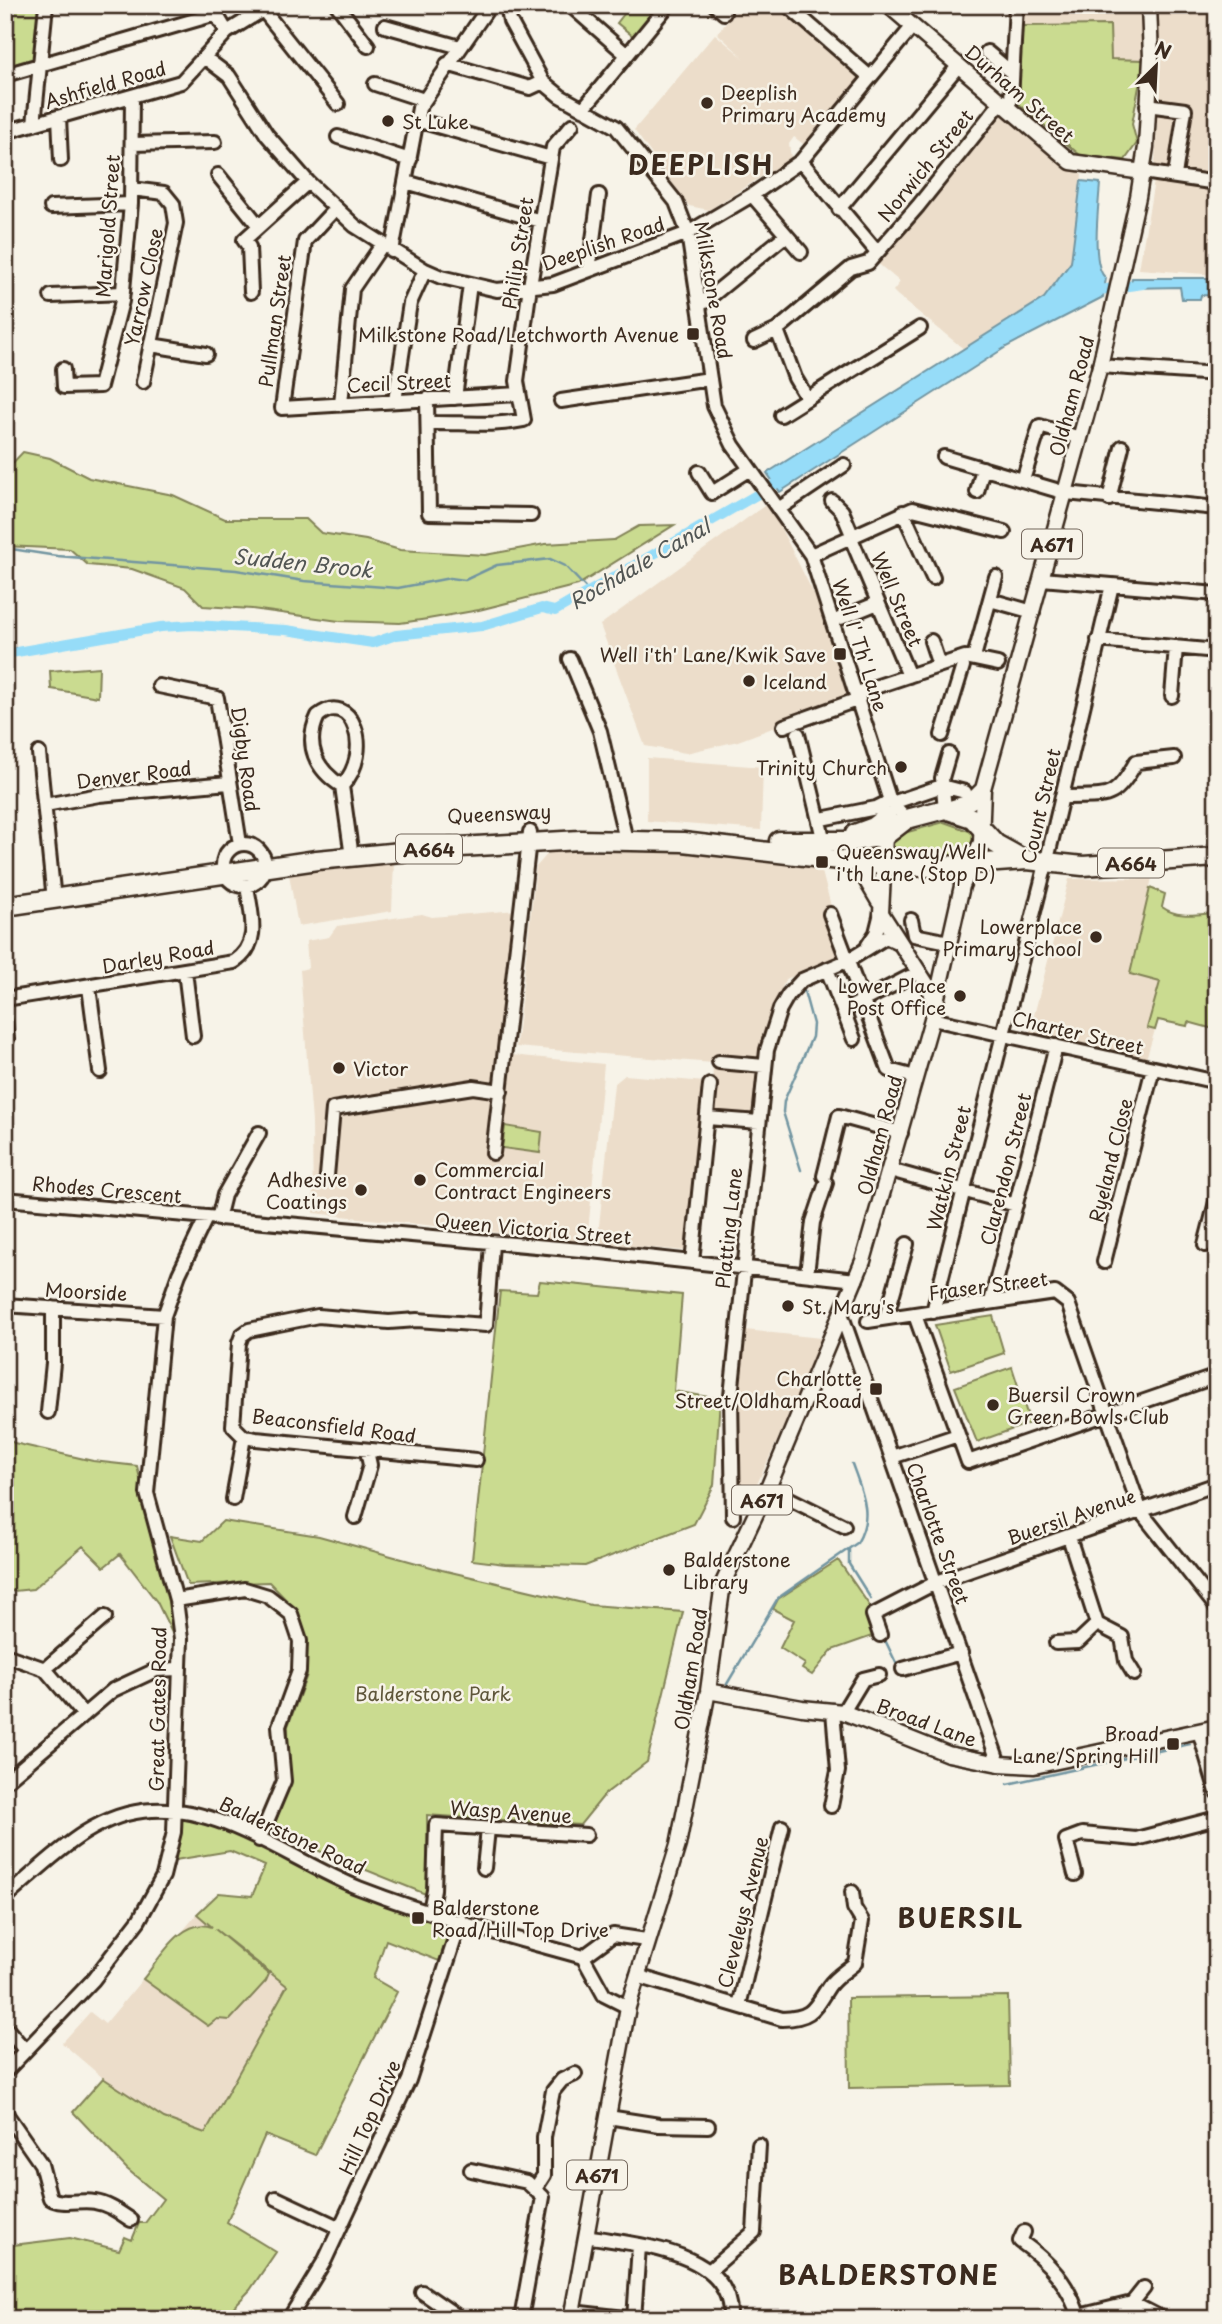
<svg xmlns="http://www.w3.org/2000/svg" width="1222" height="2324" font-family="'Playpen Sans',sans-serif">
	<rect width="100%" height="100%" fill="#f7f3e8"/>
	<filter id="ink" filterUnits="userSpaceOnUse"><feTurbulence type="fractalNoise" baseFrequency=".0143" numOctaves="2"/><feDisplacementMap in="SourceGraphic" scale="14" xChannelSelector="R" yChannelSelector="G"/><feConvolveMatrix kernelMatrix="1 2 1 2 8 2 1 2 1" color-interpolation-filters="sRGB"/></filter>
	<g filter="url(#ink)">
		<!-- built -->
		<path fill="#ecddca" d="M743 5H778L862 80 806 146 794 137 789 144 791 158 709 210 689 206 634 130 715 34 745 59 717 33Z
			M1018 5H1217V275L1139 269 1154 181 1160 61 1111 59 1110 25 1018 26Z
			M1002 111 1082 175 1071 262 1044 298 965 350 897 295 893 291 900 282 875 261Z
			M768 503 819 604 849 699 738 741 686 753 645 746 600 625Z
			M647 758 763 767 761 830 647 821Z
			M604 844 820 864 832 910 852 953 786 979 775 1002 765 1039 756 1119 711 1115 713 1063 516 1047 536 867 550 851Z
			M394 861 392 911 298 926 289 874Z
			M1152 878 1130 973 1160 982 1147 1027 1155 1030 1146 1059 1029 1035 1069 879Z
			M517 910 501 1054 604 1064 587 1242 313 1213 312 1122 300 970 308 968 306 941 329 937 337 926 422 914 432 917Z
			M625 1075 705 1082 688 1251 603 1244 598 1235 614 1084Z
			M745 1330 821 1338 803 1385 752 1495 737 1490 739 1392Z
			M197 1914 287 1985 205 2134 164 2118 103 2078 62 2043 90 2012 105 2024Z"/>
		<!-- green -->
		<path fill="#cadb90" stroke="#828257" stroke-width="2" d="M5 5H44L38 60 5 69Z
			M631 5H660L634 37 617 23Z
			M1110 25 1111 59 1144 60 1132 124 1137 143 1125 160 1080 155 1019 104 1021 26Z
			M23 452 50 458 89 478 173 495 225 519H306L321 533 366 540 400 550 485 555 545 544 614 540 639 526 674 525 578 585 479 610 428 619 400 623 339 621 252 609 203 606 185 588 132 569 88 565 70 549 5 546V471Z
			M99 667 98 697 51 689 50 671Z
			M944 822 972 832 975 839 967 859 890 860 892 842 904 833Z
			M1150 888 1165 894 1162 907C1178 919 1198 914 1217 913V1030L1188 1022 1187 1026 1158 1020 1155 1030 1147 1028 1160 982 1130 974Z
			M505 1126 542 1132 540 1153 502 1148Z
			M540 1281 682 1295 674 1391 720 1399 714 1485 694 1524 585 1566 505 1564 472 1560 500 1291 537 1293Z
			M993 1316 1004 1353 951 1371 935 1325Z
			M1012 1367 1030 1423 977 1442 955 1387Z
			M5 1437 14 1443 93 1461 137 1466 168 1598 174 1637 157 1602 120 1554 104 1567 83 1546 33 1589 5 1592Z
			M223 1521 319 1536 442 1570 591 1605 683 1612 647 1762 605 1794 580 1825 427 1815 428 1895 272 1832 289 1783 288 1726 307 1675 299 1613 269 1582 188 1585 170 1536 202 1541Z
			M838 1560 869 1605 875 1635 832 1650 812 1675 802 1669 805 1664 780 1648 794 1620 773 1609 778 1599Z
			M182 1815 208 1821 360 1895 451 1925 439 1961 386 1940 373 1978 397 1992 315 2155 265 2135 227 2222 276 2252 250 2290 222 2319H5V2246L70 2238 119 2250 125 2237 132 2240 139 2223H145L163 2199 127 2169 73 2112 103 2078 164 2118 205 2133 287 1986 215 1929 269 1974 266 1981 230 2020 217 2019 208 2026 143 1979C159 1960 182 1916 212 1927L197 1914 219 1893 252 1896 265 1866 230 1851 175 1860Z
			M1008 1996 1010 2085 849 2088 848 1998Z"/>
		<!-- water -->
		<path fill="#96dcf8" stroke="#7295a1" stroke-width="2" d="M1081 181 1100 183C1099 203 1090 267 1106 278L1103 297 1006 347 780 492 767 473 1044 298 1071 262Z
			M1132 278H1217V296L1201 295 1200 299H1182L1180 287 1130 288Z"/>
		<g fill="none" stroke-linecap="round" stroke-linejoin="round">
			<!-- stream -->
			<path stroke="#7295a1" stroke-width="2.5" d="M5 548 57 556 236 570 304 581 398 588 450 578 465 580 497 565 550 559 565 566 585 587
				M801 1170 783 1112 784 1101 812 1037 813 1024 804 991
				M849 1550V1564L871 1599
				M886 1642 898 1667
				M727 1684 778 1598 857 1543C874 1515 862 1492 852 1464
				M1008 1784 1190 1744"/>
			<!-- canal -->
			<path stroke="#96dcf8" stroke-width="10" d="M1092 291 1143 284
				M5 654 161 627 192 625 286 630 373 643 396 635 482 626 542 608 555 611 784 479"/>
			<!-- minor casing -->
			<g stroke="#3b2a1e" stroke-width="18">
				<path id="minor" d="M337 5 368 46
					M507 5 510 21 543 82 560 96 616 127 676 202 688 233 714 406 733 445 811 555 890 801 907 819
					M570 5 627 55
					M715 5 724 13
					M787 5 870 77
					M264 11 338 104
					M385 26 460 47
					M987 52 1012 73
					M204 57 229 76 267 135 308 182 355 226 425 270 441 277 497 290 553 284 688 233 752 195 801 161 908 32
					M447 64 530 88 543 82
					M5 75 216 14 227 32
					M375 84 424 100
					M1147 105 1185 110 1175 175
					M1007 106 1011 100 1016 5
					M583 109 668 5
					M59 117 61 160
					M416 120 551 158
					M34 124 46 5
					M5 132 181 82 227 32 271 5
					M338 137 410 160
					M132 144 215 142
					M801 161 877 252
					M1143 172 1217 183
					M218 175 259 226
					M406 182 541 221
					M132 189 164 193 173 204 176 223 143 382
					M752 195 801 252
					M51 207 131 204
					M335 209 305 241 282 408 519 394
					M839 209 959 65
					M392 251 419 108 490 5
					M589 270 599 195
					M251 292 249 247 244 240 308 182
					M51 296 123 293
					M699 306 786 235
					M777 330 795 378 807 398
					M754 341 777 330 851 268 868 263 918 206 1002 101
					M151 345 206 354
					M1100 366 1217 374
					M63 369 64 387 100 386 122 301 131 204 132 96
					M455 398 470 284
					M427 399 429 513 531 515
					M395 401 410 303 425 270
					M561 401 710 379
					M341 404 352 289 382 245
					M781 415 920 328
					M428 423C460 422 491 427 524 420L517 381 530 286 553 147 572 125
					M944 457 1066 493 1217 508
					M699 472 712 493 750 469
					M1023 480 1040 426 1080 438
					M977 492 983 468
					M1109 499 1122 447
					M832 501 842 511 853 537
					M780 508 844 465
					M903 512 933 578
					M851 538 909 676
					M811 555 913 509 1004 532
					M1042 579 1217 594
					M990 600 1033 612
					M841 618 878 603
					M1098 640 1217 651
					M931 641 939 665
					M974 657 996 577
					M570 659 600 731 626 840
					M159 686 217 698 240 844
					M857 693 965 657 998 664
					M1172 696 1176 647
					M784 726 859 699
					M798 734 824 842
					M942 735 963 666 961 659
					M39 753 54 900
					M342 786C375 750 351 689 318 716 304 745 316 770 342 786L352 857
					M1062 797C1106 795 1113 804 1136 762L1174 758
					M892 803 942 786 965 792
					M45 805 99 795 228 783
					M945 809 942 778 949 754
					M821 819 876 808 890 801
					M223 865a21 21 0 1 1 42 0a21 21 0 1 1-42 0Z
					M830 914 889 1070 915 1077
					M911 920 914 935 949 942
					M868 945 876 933 881 913
					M827 969 854 1039
					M185 971 193 1036
					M89 987 100 1071
					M5 999 234 962C262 944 251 914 247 886
					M843 1011 909 977
					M932 1019 1217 1082
					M5 1022 7 1039
					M719 1062 764 1066
					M707 1118 759 1122
					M493 1153 530 832
					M890 1170 1016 1205
					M327 1176 333 1109 473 1087 501 1091
					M824 1176 839 1116 901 1133
					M5 1199 592 1251 856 1280
					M218 1219 224 1195 259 1133
					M1205 1245 1217 1198
					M692 1262 710 1085
					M1104 1262 1153 1068
					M807 1274 813 1222 826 1183
					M991 1302 1056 1046
					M5 1305 164 1316
					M933 1312 1046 864 1112 585
					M915 1315 968 1462 1217 1376
					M842 1316 999 1764
					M886 1318 907 1244
					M868 1321 1055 1293 1068 1303 1141 1512 1217 1608
					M48 1412 53 1363V1308
					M892 1457 958 1435
					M476 1460 256 1439 244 1437 233 1426 239 1343 242 1335 249 1330 318 1316 389 1322 417 1320 486 1325 492 1244
					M768 1488 844 1526
					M233 1499 244 1437
					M355 1517 370 1465 367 1451
					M733 1517 731 1396 767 1050 780 1009 788 995 802 980 849 960 886 937 901 944
					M1069 1537 1097 1624 1122 1637 1126 1661 1134 1674
					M176 1600 245 1589 268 1596 291 1614 300 1641 299 1671 279 1726 284 1781 259 1840
					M880 1635 873 1615 937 1582 1217 1484
					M1056 1643 1078 1642 1097 1624
					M5 1655 45 1669 105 1617
					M45 1669 84 1715
					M903 1669 961 1653
					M843 1712 863 1679 879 1675
					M1199 1731 1217 1792
					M5 1782 113 1690 156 1670 178 1669
					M831 1806 838 1771 833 1711
					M484 1868 488 1829
					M1075 1874 1066 1840 1082 1834 1136 1839 1217 1818
					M5 1898C49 1861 91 1813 152 1810 222 1805 296 1863 359 1888 431 1916 509 1937 583 1957
					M430 1911 434 1890 436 1825 586 1835
					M583 1957 613 1935 646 1940
					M583 1957 604 1995 628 2007
					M637 1976 782 2019C813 2018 814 2009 829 1986 835 1977 847 1970 855 1963L862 1921 854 1908 852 1892
					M739 2006 782 1827
					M5 2027 25 2050
					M5 2072 93 1980 139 1920 163 1876 174 1832 181 1639 176 1600 147 1493 164 1316 179 1274 206 1218
					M5 2112 41 2164 50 2198C62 2206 81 2199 95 2202 109 2204 120 2213 131 2220
					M608 2117 659 2125 708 2126
					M471 2170 527 2182 543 2197 521 2319
					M535 2189 544 2175V2137L553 2091 562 2080 575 2074
					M276 2198 340 2228
					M1024 2232 1020 2241C1048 2261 1070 2284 1079 2319
					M586 2236C635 2245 734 2250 730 2319
					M709 2271 754 2232 759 2145
					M422 2292 461 2319
					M1132 2303 1144 2288
					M572 2312 634 2319 639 2246
					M1079 2316 1132 2303 1163 2319
					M289 2319 325 2260 409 2080 461 1920"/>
			</g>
			<!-- major casing -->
			<g stroke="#3b2a1e" stroke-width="19">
				<path id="major" d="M888 5 1071 162 1143 172
					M947 809 970 802 983 789
					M885 836 881 913 931 991 934 1003
					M855 861 879 902
					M708 1691 802 1708 843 1712 948 1754 999 1764 1034 1766 1217 1727
					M571 2319 628 2007 678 1845 708 1691 723 1583 768 1488 863 1261 932 1019 962 886 981 842 983 789 1100 366 1138 197 1146 147 1151 58 1149 5"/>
			</g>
			<!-- highway casing -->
			<g stroke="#3b2a1e" stroke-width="23">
				<path id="highway" d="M855 834 874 827 887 817
					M779 841H853L885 836 907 819 945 809 972 818 996 844 1023 859
					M5 906 317 860 443 848 580 840 683 842 882 865 930 867 1027 860 1083 866 1217 857"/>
			</g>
			<!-- minor -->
			<use href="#minor" stroke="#f7f3e8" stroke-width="12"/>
			<!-- major -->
			<use href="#major" stroke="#f7f3e8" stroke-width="14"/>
			<!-- highway -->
			<use href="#highway" stroke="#f7f3e8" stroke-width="18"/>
		</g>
	</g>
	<!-- markers -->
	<g fill="#3b2a1e" stroke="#f7f3e8" stroke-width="2.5">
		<circle cx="707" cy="103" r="7"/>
		<circle cx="388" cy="121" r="7"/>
		<rect x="686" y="327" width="14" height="14" rx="3.5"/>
		<rect x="833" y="647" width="14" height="14" rx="3.5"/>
		<circle cx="749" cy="681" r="7"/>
		<circle cx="901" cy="767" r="7"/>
		<rect x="815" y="855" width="14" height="14" rx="3.5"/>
		<circle cx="1096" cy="937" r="7"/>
		<circle cx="960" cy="996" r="7"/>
		<circle cx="339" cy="1068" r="7"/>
		<circle cx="420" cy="1180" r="7"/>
		<circle cx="361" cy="1190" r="7"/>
		<circle cx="788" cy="1306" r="7"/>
		<rect x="869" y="1382" width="14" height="14" rx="3.5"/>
		<circle cx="993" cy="1405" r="7"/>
		<circle cx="669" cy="1570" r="7"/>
		<rect x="1166" y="1737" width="14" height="14" rx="3.5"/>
		<rect x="411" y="1911" width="14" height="14" rx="3.5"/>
	</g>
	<g text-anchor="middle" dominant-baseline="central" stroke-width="5" stroke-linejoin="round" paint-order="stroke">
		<!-- shield labels -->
		<g fill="#f7f3e8" stroke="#73665b" stroke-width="2">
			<rect x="1022" y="529.5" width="60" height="29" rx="5"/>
			<rect x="396" y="834.5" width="66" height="29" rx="5"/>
			<rect x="1098" y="848.5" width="66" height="29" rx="5"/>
			<rect x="732" y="1485.5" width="60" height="29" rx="5"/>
			<rect x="567" y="2160.5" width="60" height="29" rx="5"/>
		</g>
		<g font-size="18" font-weight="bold" fill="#3b2a1e">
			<text x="1052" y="544">A671</text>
			<text x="429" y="849">A664</text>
			<text x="1131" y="863">A664</text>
			<text x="762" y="1500">A671</text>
			<text x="597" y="2175">A671</text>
		</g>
		<!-- street labels -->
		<g font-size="19" fill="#3b2a1e" stroke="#f7f3e8">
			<text transform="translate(105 84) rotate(-16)">Ashfield Road</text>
			<text transform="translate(1020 93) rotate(41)">Durham Street</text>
			<text transform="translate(925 165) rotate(-51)">Norwich Street</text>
			<text transform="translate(107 226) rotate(-86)">Marigold Street</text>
			<text transform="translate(603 243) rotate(-19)">Deeplish Road</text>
			<text transform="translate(517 253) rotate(-81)">Philip Street</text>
			<text transform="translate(143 287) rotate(-78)">Yarrow Close</text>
			<text transform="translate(714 290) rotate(80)">Milkstone Road</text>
			<text transform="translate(274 321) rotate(-82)">Pullman Street</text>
			<text transform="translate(399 382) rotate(-3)">Cecil Street</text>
			<text transform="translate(1071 396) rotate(-75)">Oldham Road</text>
			<text transform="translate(898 599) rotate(67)">Well Street</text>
			<text transform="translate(861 645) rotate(72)">Well I' Th' Lane</text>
			<text transform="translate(246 759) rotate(82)">Digby Road</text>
			<text transform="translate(134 774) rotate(-7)">Denver Road</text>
			<text transform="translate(1040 806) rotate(-77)">Count Street</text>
			<text transform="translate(499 813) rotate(-3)">Queensway</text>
			<text transform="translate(158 956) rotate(-10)">Darley Road</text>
			<text transform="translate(1078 1032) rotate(13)">Charter Street</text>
			<text transform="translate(879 1135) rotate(-75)">Oldham Road</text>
			<text transform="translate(1110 1160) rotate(-76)">Ryeland Close</text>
			<text transform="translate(948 1168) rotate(-76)">Watkin Street</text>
			<text transform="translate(1005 1169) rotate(-76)">Clarendon Street</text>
			<text transform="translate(107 1189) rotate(5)">Rhodes Crescent</text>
			<text transform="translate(533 1228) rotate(5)">Queen Victoria Street</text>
			<text transform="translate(728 1228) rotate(-84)">Platting Lane</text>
			<text transform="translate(988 1285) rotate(-7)">Fraser Street</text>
			<text transform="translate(86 1291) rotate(3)">Moorside</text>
			<text transform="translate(334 1425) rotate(7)">Beaconsfield Road</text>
			<text transform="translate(1071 1516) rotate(-19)">Buersil Avenue</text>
			<text transform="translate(939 1533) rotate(70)">Charlotte Street</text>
			<text transform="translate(690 1669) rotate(-81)">Oldham Road</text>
			<text transform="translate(157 1709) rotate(-89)">Great Gates Road</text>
			<text transform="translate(927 1722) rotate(20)">Broad Lane</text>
			<text transform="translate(511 1811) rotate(4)">Wasp Avenue</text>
			<text transform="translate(293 1835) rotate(25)">Balderstone Road</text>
			<text transform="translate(742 1912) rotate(-76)">Cleveleys Avenue</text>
			<text transform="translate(369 2117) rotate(-66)">Hill Top Drive</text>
		</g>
		<!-- poi labels -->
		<g font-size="19" fill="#3b2a1e" stroke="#f7f3e8" text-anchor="start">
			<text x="721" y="92">Deeplish<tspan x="721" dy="22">Primary Academy</tspan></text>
			<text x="402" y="121">St Luke</text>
			<text x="679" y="334" text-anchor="end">Milkstone Road/Letchworth Avenue</text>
			<text x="826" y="654" text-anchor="end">Well i'th' Lane/Kwik Save</text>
			<text x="763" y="681">Iceland</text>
			<text x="887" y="767" text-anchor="end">Trinity Church</text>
			<text x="836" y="851">Queensway/Well<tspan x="836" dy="22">i'th Lane (Stop D)</tspan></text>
			<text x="1082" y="926" text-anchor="end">Lowerplace<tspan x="1082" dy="22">Primary School</tspan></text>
			<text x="946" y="985" text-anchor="end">Lower Place<tspan x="946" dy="22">Post Office</tspan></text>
			<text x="353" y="1068">Victor</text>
			<text x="434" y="1169">Commercial<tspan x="434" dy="22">Contract Engineers</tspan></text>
			<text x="347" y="1179" text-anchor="end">Adhesive<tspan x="347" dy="22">Coatings</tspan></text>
			<text x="802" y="1306">St. Mary's</text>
			<text x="862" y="1378" text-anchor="end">Charlotte<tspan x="862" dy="22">Street/Oldham Road</tspan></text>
			<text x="1007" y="1394">Buersil Crown<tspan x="1007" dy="22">Green Bowls Club</tspan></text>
			<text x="683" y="1559">Balderstone<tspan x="683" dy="22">Library</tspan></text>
			<text x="1159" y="1733" text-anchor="end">Broad<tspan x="1159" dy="22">Lane/Spring Hill</tspan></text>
			<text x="432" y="1907">Balderstone<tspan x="432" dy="22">Road/Hill Top Drive</tspan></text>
		</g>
		<!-- park labels -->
		<g font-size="19" fill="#5f563a" stroke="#f7f3e8">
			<text x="433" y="1693">Balderstone Park</text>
		</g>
		<!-- water labels -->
		<g font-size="21" font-style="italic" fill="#525654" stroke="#f7f3e8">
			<text transform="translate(303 562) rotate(6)">Sudden Brook</text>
			<text transform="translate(639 563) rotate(-30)">Rochdale Canal</text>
		</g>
		<!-- district labels -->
		<g font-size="26" font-weight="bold" letter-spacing="2" fill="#3b2a1e" stroke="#f7f3e8">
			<text x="701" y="164">DEEPLISH</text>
			<text x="961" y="1917">BUERSIL</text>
			<text x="889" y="2274">BALDERSTONE</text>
		</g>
	</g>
	<!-- margin -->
	<rect width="1222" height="2324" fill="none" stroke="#f7f3e8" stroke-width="28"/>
	<rect x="14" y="14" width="1194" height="2296" fill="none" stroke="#3b2a1e" stroke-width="2.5" filter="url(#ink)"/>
	<!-- north arrow -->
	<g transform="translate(1156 66) rotate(24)" stroke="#f7f3e8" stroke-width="5" paint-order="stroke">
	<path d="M0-5L12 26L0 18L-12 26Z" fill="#3b2a1e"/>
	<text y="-10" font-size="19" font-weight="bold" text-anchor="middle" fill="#3b2a1e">N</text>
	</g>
</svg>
